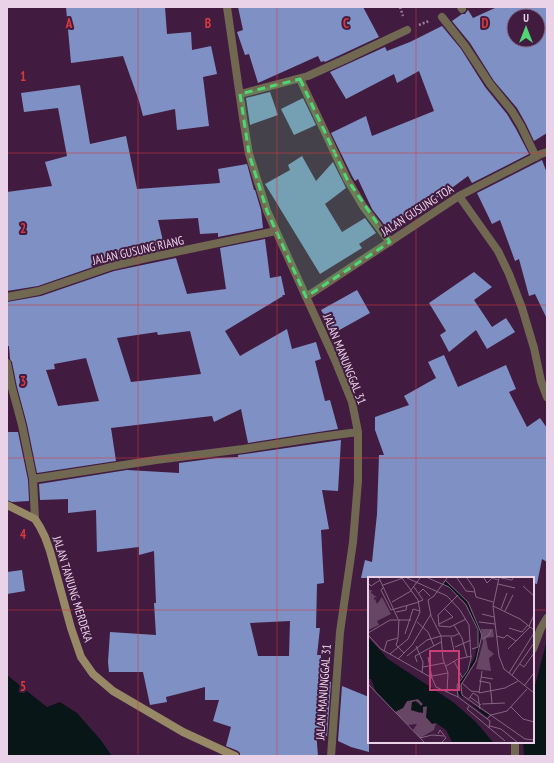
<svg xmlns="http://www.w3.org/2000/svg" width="554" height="763" font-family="'PT Sans Narrow',sans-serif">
	<rect width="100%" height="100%" fill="#421c40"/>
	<!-- water -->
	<path fill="#091618" d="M547 640V756H524L523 742H533V693Z
		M7 675 47 707 60 702 77 713 100 739 112 756H7Z"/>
	<!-- building -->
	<path fill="#7f91c4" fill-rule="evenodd" d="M66 7H165L167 34 191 32 192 50 211 46 217 74 203 77 209 126 177 130 175 109 143 116 139 101 123 56 71 63Z
		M238 7H363L379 37 325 62 324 61 321 62 318 56 258 83 249 54 245 55 237 32 243 30Z
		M497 7H547V133L534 141 526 124 517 108 494 81 470 43 452 21 462 14H465L468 10 473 18ZM514 16H538V40H514Z
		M442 26 461 49 485 87 507 114 516 129 529 154 472 183 468 176 449 190 417 211 416 209 386 227 372 209 358 179 355 181 352 176 331 133 366 116 372 136 434 111 419 71 397 83 394 74 346 99 330 72 385 47 387 51 410 42Z
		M80 85 90 144 126 136 137 189 220 183 218 169 247 164 254 190H255L261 210 263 228 218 237V233L200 234 198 218 158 220 165 249 110 261 38 286 7 291V192L52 186 45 162 67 156 58 108 24 112 21 93Z
		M270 92 278 115 250 125 246 98Z
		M303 98 316 125 294 135 281 109Z
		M302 156 316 181 333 162 346 188 325 204 342 232 365 218 376 233 359 244 362 248 320 274 265 184 290 170 288 165Z
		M542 160 547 173V319L535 294 529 296 519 259 515 261 500 220 492 224 477 193Z
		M265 239 270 278 281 276 285 295H282L283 296 225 331 240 356 287 329 292 349 316 342 321 359 315 361 325 401 330 400 338 429 248 443 241 409 214 422 212 416 111 428 116 461 37 473 27 424 17 387 12 362 10 359 9 346H7V302L41 296 114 271 176 258 187 294 226 289 220 248ZM190 331 201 374 131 382 117 338 157 332 158 335ZM86 358 99 401 58 406 46 370 55 369 54 364Z
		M474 272 492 287 474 300 492 327 506 318 515 332 487 349 476 330 449 352 440 335 446 331 429 303Z
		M357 290 370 313 334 333 321 310Z
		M444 355 458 387 506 365 516 389 509 392 527 427 540 418 547 428V562L542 559 537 584 533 583V578H361L365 560 372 562 377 514 379 455H384L375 430V417L409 405 404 396 436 378 428 362Z
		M7 432H18L28 480 29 501 12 502 7 500Z
		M341 440 338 491 322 490 329 529 321 530 324 583 317 584 316 628H320L317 655H321V678L331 682 327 736 316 731 318 756H240V753L238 751 226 746 231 727 213 721 219 700H205V687L166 697 167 702 150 705 143 672H109L108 662 110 632 156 635 154 603H156L154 551 139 555V547L97 552 96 510 68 513V499L40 500 39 484 127 470 179 473V463L217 458 238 457V455ZM290 621 289 656H258L250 623Z
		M22 570 25 591 7 594V572Z
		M342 686 369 697V752L351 747 338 741Z"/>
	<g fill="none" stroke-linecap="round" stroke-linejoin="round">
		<!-- path -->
		<path stroke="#9a7c98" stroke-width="2.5" stroke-dasharray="2 2" stroke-linecap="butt" d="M400 7 403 16
			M419 25 429 21"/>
		<!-- street -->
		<path stroke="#716852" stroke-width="8" d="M227 7 243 118 249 154 267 211 276 231 335 360 352 402 358 432V481L353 542 340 632 331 756
			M461 7 462 9
			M442 17 465 46 490 84 512 111 521 126 536 157
			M300 79 347 179 363 206 390 242
			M240 94 308 76 348 58 407 30
			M459 196 498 251 509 274 522 308 534 348 541 381 547 397
			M7 297 39 291 112 266 147 258 276 231
			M306 297 459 196 541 154 547 152
			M7 363 12 388 22 425 33 479 35 519
			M33 479 156 460 243 449 320 437 358 432
			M533 649 541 628 547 618
			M515 742V756"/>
		<!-- secondary -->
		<path stroke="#978965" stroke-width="8" d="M7 505 35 519 40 527 45 537 50 551 71 628 81 657 93 674 113 691 183 732 235 756"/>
	</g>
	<!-- marked area -->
	<path fill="#4fd675" fill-opacity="0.2" stroke="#4fd675" stroke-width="3" stroke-dasharray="8 5" stroke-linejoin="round" d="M300 79 347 179 390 242 306 297 267 211 249 154 240 94Z"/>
	<!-- grid -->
	<path fill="none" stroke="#d8393b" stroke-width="1" stroke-opacity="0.55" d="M138 7V756M277 7V756M416 7V578M7 153H547M7 305H547M7 458H547M7 610H369M533 610H547M416 742V756"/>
	<g text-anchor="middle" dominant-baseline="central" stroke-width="4" stroke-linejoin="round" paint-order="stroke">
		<!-- street labels -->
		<g font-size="12" fill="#ead2e8" stroke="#421c40">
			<text transform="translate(417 210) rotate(-33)">JALAN GUSUNG TOA</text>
			<text transform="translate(138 250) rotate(-13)">JALAN GUSUNG RIANG</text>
			<text transform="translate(345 359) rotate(68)">JALAN MANUNGGAL 31</text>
			<text transform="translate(73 589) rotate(73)">JALAN TANJUNG MERDEKA</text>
			<text transform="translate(323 692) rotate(-86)">JALAN MANUNGGAL 31</text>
		</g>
	</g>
	<!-- overview -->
	<g transform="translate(368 577)">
		<rect width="166" height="166" fill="#421c40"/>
		<path d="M0 8 1 13H4L3 16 10 21 7 20 5 23 7 22 9 27 14 20 23 37 9 44 11 48 0 53ZM113 52H125L126 60 118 61 120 72 126 77 121 81 123 94 108 92 115 65ZM50 122 55 127 53 129 50 125 43 133 52 136 54 130 58 129 61 133 58 140 64 146H68L66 153 52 161 45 153 49 147 40 148 27 135 35 130 39 124Z" fill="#674564"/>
		<path d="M78 4 98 23 111 48 113 62 110 80 92 108V114L96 122 121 138 119 140 90 117V106L106 82 110 67V55L97 25 76 7ZM0 60 20 82 85 125 108 145 125 165H84L78 153 68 146 64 147 58 140 59 129 55 130V136L43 133 44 125 48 124 53 129 55 127 50 122 39 124 35 131 27 135 8 115 3 102H0Z" fill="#091618"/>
		<path fill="none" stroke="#856583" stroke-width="1" d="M11 1 30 42M39 1 79 19 92 33 101 48 103 81 100 93 89 108 90 120M60 1 81 10 98 28 110 53V70L104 72M79 1 66 19 60 23 63 39 73 59 75 82 80 96 79 115M89 1 98 14 107 15M99 1 106 11 108 20 125 25M116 1 119 6 124 1 130 3M131 1 125 29 131 79 136 92 166 116M133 1 144 3 145 1M77 3 100 25 114 58 108 84 93 108 94 118 157 162 166 163M0 6 3 9 12 3M130 7 147 11M15 8 35 1M155 9 166 19M16 10 13 13 23 33 51 25M46 10 55 23 50 25M43 13 52 1M51 16 55 12 62 19M90 18 70 38 71 49 82 50 98 42M24 25 43 14M125 29 152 42 166 53M133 32 139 16M137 34 145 18M28 35 38 33 39 28M114 37 126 40M49 45 60 55 66 69M111 45 127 47M71 47 85 40 77 32M86 48 94 61 99 80M161 49 166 38M141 51 154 55 160 48M0 56 22 43H43M37 57 45 32 52 34M0 58 13 72 64 101 68 110 90 120 122 144 121 151M128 59 136 61 139 58 148 64M83 60 86 74M30 62 28 68 36 76M114 62 121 58 123 53M48 69 55 85 54 96M87 70 103 63M140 72 162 50M16 74 19 64 30 61 31 42M22 77 40 62 52 35 50 23 34 1M39 79 59 63 73 59H86L92 56M60 80 64 101M30 82 44 68 63 37M86 84 94 100M49 85 47 79 73 65M152 87 156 90 166 76M78 89 90 82 104 79M55 90 76 86M114 94 111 116 137 111 150 104M141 96 166 56M144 98 166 66M64 99 80 96M113 100 125 102M111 104 122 106 124 126M94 106 103 114 111 115M0 107 56 165M156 109 166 96M102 120 113 128M100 123 105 116 110 119 112 132M114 127 137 126M101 129 99 132 137 164M143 130 155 142 166 145M119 142 123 138 139 134 159 112M122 149 133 152 149 165M70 157 72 153 78 161 74 165M52 161 64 158 76 159"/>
		<path fill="#ca3d77" fill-opacity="0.15" stroke="#ca3d77" stroke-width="2" d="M62 74H91V113H62Z"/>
		<rect width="166" height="166" fill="none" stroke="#ead2e8" stroke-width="2"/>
	</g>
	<g font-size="13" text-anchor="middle" font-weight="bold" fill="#d8393b" stroke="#421c40" stroke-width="4" stroke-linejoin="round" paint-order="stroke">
		<text x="69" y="28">A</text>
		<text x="208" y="28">B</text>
		<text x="346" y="28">C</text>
		<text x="485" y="28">D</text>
		<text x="23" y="81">1</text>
		<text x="23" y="233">2</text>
		<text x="23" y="386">3</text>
		<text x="23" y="539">4</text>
		<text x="23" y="691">5</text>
	</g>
	<!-- border -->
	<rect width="554" height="763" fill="none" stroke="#ead2e8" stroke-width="16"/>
	<!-- north arrow -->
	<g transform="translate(526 28)"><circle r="19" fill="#421c40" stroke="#856583"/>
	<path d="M0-3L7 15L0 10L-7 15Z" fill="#4fd675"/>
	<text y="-6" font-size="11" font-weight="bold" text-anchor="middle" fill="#ead2e8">U</text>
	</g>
</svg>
